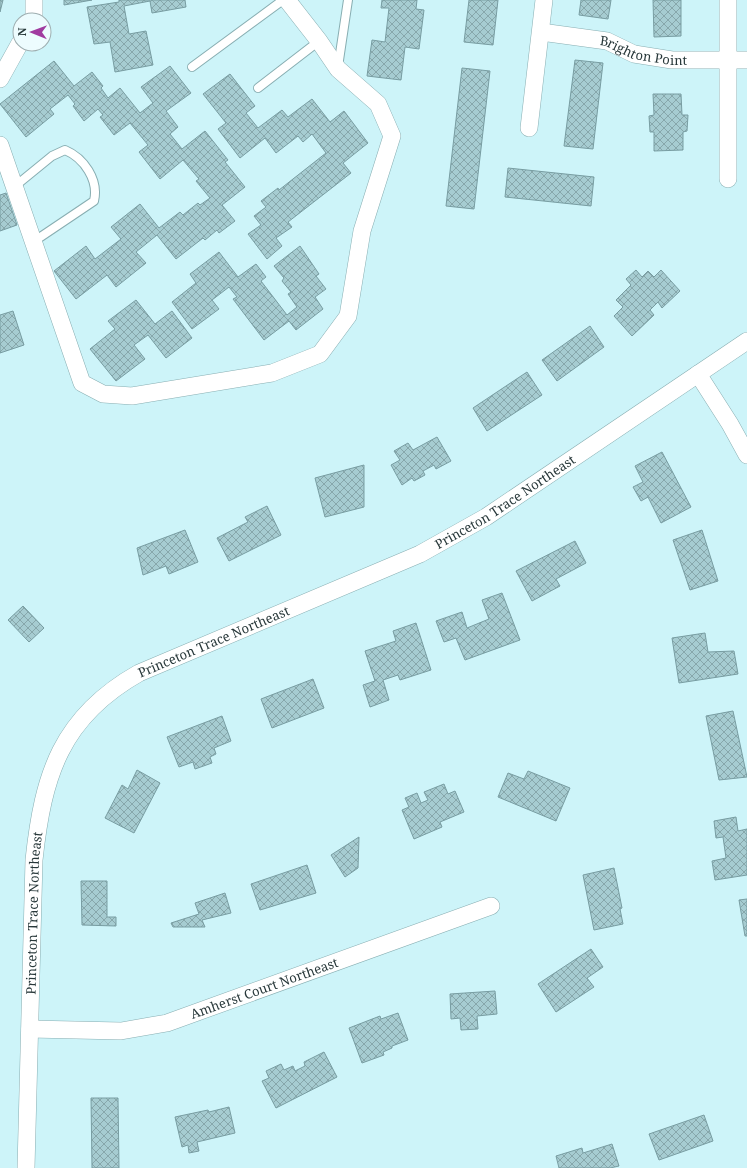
<svg xmlns="http://www.w3.org/2000/svg" width="747" height="1168" font-family="'Noto Serif',serif">
	<defs>
		<pattern id="building-cross-hatch" width="8" height="8" patternUnits="userSpaceOnUse"><rect width="8" height="8" fill="#a6ccd1"/><path d="M0 0l8 8M0 8l8-8" fill="none" stroke="#87a7ab"/></pattern>
	</defs>
	<rect width="100%" height="100%" fill="#cdf4f9"/>
	<!-- building -->
	<path fill="url(#building-cross-hatch)" stroke="#789da2" d="M0 0H3L0 12Z
		M64 0H92L64 5Z
		M119 0H185L186 7 152 13 150 1 124 6 129 34 146 31 153 65 115 72 110 42 94 44 87 7 119 2Z
		M382 0H417L416 9 424 10 419 49 405 47 401 80 367 76 372 40 385 42 389 8H381Z
		M469 0H498L493 45 464 42Z
		M581 0H611L608 19 579 15Z
		M653 0H681V36L654 37Z
		M575 60 603 63 593 149 564 146Z
		M54 61 74 86 92 72 103 86 101 88 108 98 120 88 140 113 153 103 141 87 170 66 191 93 166 111 178 127 170 134 182 149 205 131 228 160 225 162 245 187 222 205 235 221 219 233 217 230 205 240 203 238 176 259 157 235 136 252 146 263 116 287 107 275 76 299 54 271 86 246 95 259 121 239 111 227 140 204 159 228 180 212 183 215 198 203 200 205 210 198 196 181 199 179 183 160 160 179 139 152 148 145 130 123 114 135 100 117 103 115 98 109 84 121 73 106 75 104 68 95 50 109 54 114 26 137 0 104Z
		M462 68 490 71 474 209 446 206Z
		M230 74 255 106 246 113 258 128 282 110 288 117 312 99 330 122 344 111 368 143 343 163 351 173 288 222 292 227 276 238 282 246 267 259 248 234 261 225 254 216 266 207 261 201 278 188 279 190 326 153 312 134 303 142 298 136 276 153 265 138 240 158 218 129 226 123 203 94Z
		M653 94H681L682 115H688L687 131 683 132V150L654 151V132H650L649 116 654 115Z
		M508 168 594 177 591 206 505 197Z
		M6 193 17 225 0 231V195Z
		M300 246 319 274 316 276 326 289 315 297 323 309 296 330 289 321 264 340 233 299 237 297 229 287 212 300 219 309 192 329 172 302 196 283 190 274 219 252 238 277 256 264 266 277 261 281 287 315 297 307 288 294 291 292 282 281 284 278 274 266Z
		M636 270 642 277 648 271 654 277 661 270 680 291 662 308 658 302 650 310 654 315 632 336 614 316 623 307 616 300 631 285 626 279Z
		M136 300 155 324 172 311 192 338 166 358 148 335 134 345 145 359 116 381 90 349 115 329 108 321Z
		M13 311 24 345 0 353V315Z
		M590 326 604 347 557 381 542 360Z
		M527 372 542 395 487 431 473 408Z
		M437 437 451 461 436 469 434 465 423 471 425 475 414 481 412 478 402 485 391 465 400 460 394 451 408 443 413 450Z
		M662 452 691 507 661 523 648 497 641 501 633 487 643 482 635 466Z
		M364 465V507L325 517 315 478Z
		M267 506 281 535 229 561 217 538 248 522 245 517Z
		M185 530 198 562 169 574 166 566 143 575 137 548Z
		M702 530 718 581 690 590 673 540Z
		M575 541 586 563 556 579 560 586 532 601 516 571Z
		M502 593 520 640 465 660 456 638 444 642 436 621 462 612 467 628 489 619 482 600Z
		M23 606 44 628 29 642 8 620Z
		M416 623 431 670 400 680 398 675 383 680 389 700 370 707 363 685 375 681 365 651 396 641 393 631Z
		M705 633 708 652 734 651 738 674 679 683 672 638Z
		M313 679 324 708 272 728 261 699Z
		M733 711 747 777 719 780 706 716Z
		M222 716 231 741 214 748 216 754 210 757 212 763 195 769 193 762 179 767 167 737Z
		M137 770 160 783 134 833 105 818 122 785 128 789Z
		M528 771 570 788 556 821 498 797 508 773 524 779Z
		M444 784 448 794 455 791 464 812 440 822 442 827 414 839 402 810 409 807 405 798 417 793 421 803 428 800 424 792Z
		M736 817 738 831 747 829V875L715 880 712 861 726 858 723 837 716 838 714 821Z
		M359 837 358 868 345 877 331 855Z
		M307 865 316 893 260 910 251 884Z
		M614 868 622 908 620 909 623 924 594 930 583 875Z
		M81 881H107V917H116V926L82 925Z
		M225 893 231 913 202 920 205 927H173L171 923 199 914 195 903Z
		M747 899V936H745L739 900Z
		M591 949 603 967 587 978 594 987 556 1012 538 984Z
		M495 991 497 1014 477 1016 478 1029 461 1030 460 1018 451 1019 450 994Z
		M398 1013 408 1040 392 1046V1048L383 1052 384 1055 362 1063 349 1028 380 1016 381 1019Z
		M324 1052 337 1077 276 1108 262 1081 269 1078 266 1071 281 1064 284 1070 293 1066 295 1071 305 1066 304 1062Z
		M91 1098H118L119 1168H92Z
		M229 1107 235 1133 197 1142 199 1151 189 1153 188 1145 182 1147 175 1117 208 1110 209 1112Z
		M704 1115 713 1141 659 1160 649 1134Z
		M612 1144 619 1166 610 1168H559L556 1156 582 1148 583 1153Z"/>
	<g fill="none" stroke-linecap="round" stroke-linejoin="round">
		<!-- lane casing -->
		<g stroke="#88aeb2" stroke-width="10">
			<path id="lane" d="M192 67 283 0
				M338 67 348 0
				M258 88 319 41
				M14 187 52 156 65 150C84 158 99 180 94 201L33 242"/>
		</g>
		<!-- street casing -->
		<g stroke="#88aeb2" stroke-width="18">
			<g id="street">
				<path d="M728 0V179"/>
				<path d="M32 20 34 16V0"/>
				<path id="s1" d="M541 32 607 41 634 54 672 60H747"/>
				<path d="M0 79 20 43"/>
				<path d="M529 128 544 0"/>
				<path d="M0 145 82 383 103 394 132 396 272 373 320 354 348 316 362 231 392 136 378 104 338 69 319 41 287 0"/>
				<path d="M698 374 730 424 747 455"/>
				<path id="s2" d="M30 1029 121 1031 167 1023 491 906"/>
				<path id="s3" d="M26 1168 34 860C43 775 61 717 139 673L420 554 486 517 747 341"/>
			</g>
		</g>
		<!-- lane -->
		<use href="#lane" stroke="#fff" stroke-width="8"/>
		<!-- street -->
		<use href="#street" stroke="#fff" stroke-width="17"/>
	</g>
	<g text-anchor="middle" dominant-baseline="central" stroke-width="4" stroke-linejoin="round" paint-order="stroke">
		<!-- street labels -->
		<g font-size="13" fill="#28383a" stroke="#edfcfe">
			<text stroke="none"><textPath href="#s1" startOffset="105">Brighton Point</textPath></text>
			<text stroke="none"><textPath href="#s3" startOffset="938">Princeton Trace Northeast</textPath></text>
			<text stroke="none"><textPath href="#s3" startOffset="614">Princeton Trace Northeast</textPath></text>
			<text stroke="none"><textPath href="#s3" startOffset="255">Princeton Trace Northeast</textPath></text>
			<text stroke="none"><textPath href="#s2" startOffset="241">Amherst Court Northeast</textPath></text>
		</g>
	</g>
	<!-- north arrow -->
	<g transform="translate(32 32) rotate(271)"><circle r="19" fill="#edfcfe" stroke="#9eaeb0"/>
	<path d="M0-3L7 15L0 10L-7 15Z" fill="#a13ba0"/>
	<text y="-6" font-size="11" font-weight="bold" text-anchor="middle" fill="#28383a">N</text>
	</g>
</svg>
